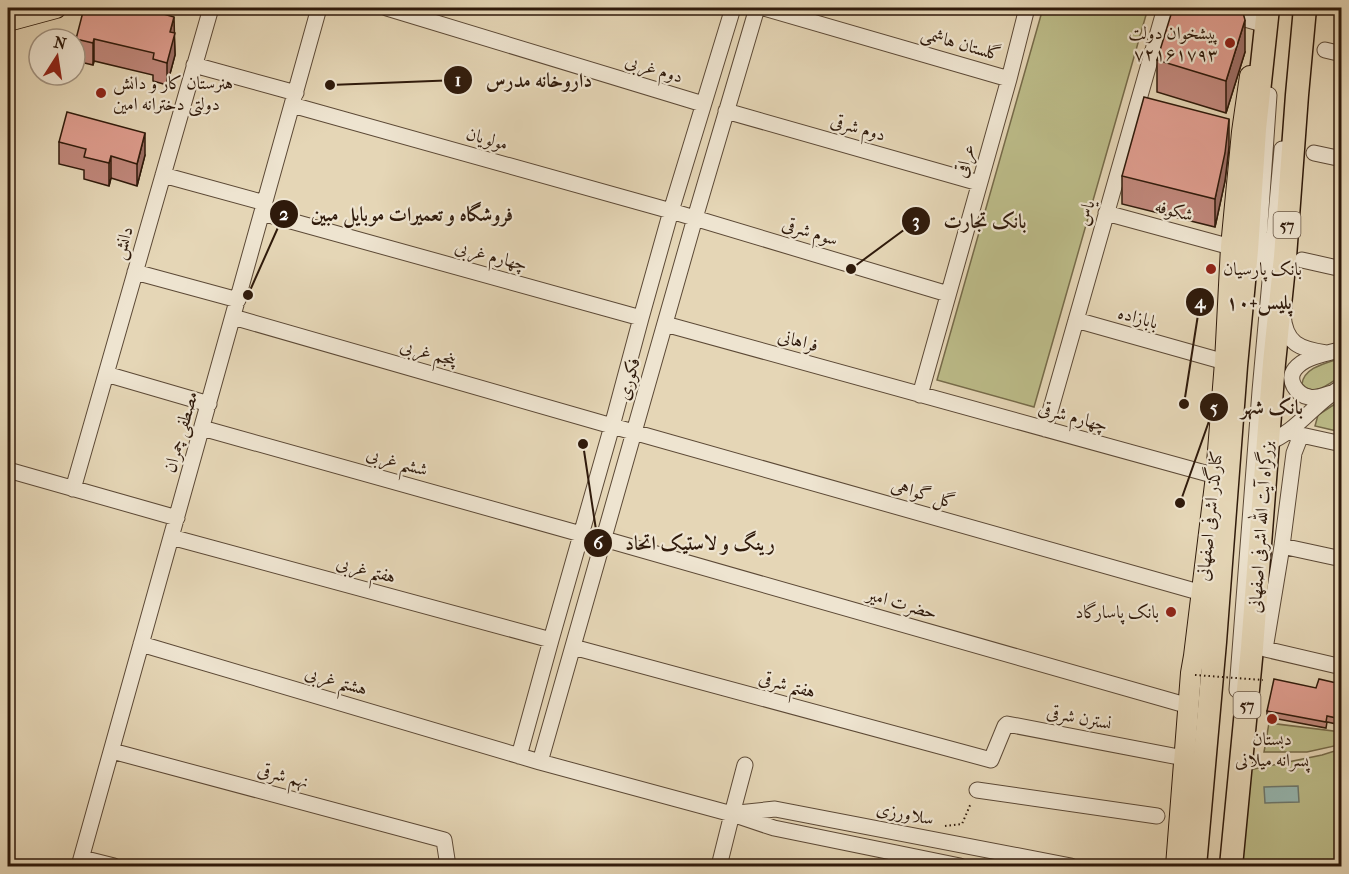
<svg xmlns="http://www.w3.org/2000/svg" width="1349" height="874" font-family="'IM FELL French Canon',Amiri,serif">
	<rect width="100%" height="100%" fill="#e5d6b6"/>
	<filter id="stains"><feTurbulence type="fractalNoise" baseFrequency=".00333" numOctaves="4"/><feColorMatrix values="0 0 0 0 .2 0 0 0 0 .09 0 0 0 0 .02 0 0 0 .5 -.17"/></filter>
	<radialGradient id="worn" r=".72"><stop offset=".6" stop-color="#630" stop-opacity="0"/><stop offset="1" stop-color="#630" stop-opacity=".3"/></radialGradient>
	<!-- green -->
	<path fill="#bcbc89" stroke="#766b4a" stroke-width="1.5" d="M1043 8H1148L1034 407 937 380Z
		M1341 358V376C1328 384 1314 398 1302 384 1304 367 1327 363 1341 358Z
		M1341 400V432L1315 426 1318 415Z
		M1269 723 1341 732 1339 745 1307 752H1264Z
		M1341 749V866H1237L1244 771 1322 755Z"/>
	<!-- water -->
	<path fill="#96b8b2" stroke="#6d796f" stroke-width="1.5" d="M1298 786 1299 802 1265 803 1264 787Z"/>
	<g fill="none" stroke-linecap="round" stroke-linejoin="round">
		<!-- minor casing -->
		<g stroke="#5c4936" stroke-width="17">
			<path id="minor" d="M387 8 703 104
				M764 8 1009 79
				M1207 8 1266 25
				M1325 50 1342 54
				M194 65 296 93
				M292 105 671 211 948 294
				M726 111 979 183
				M1314 153 1342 159
				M163 175 265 203
				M262 213 641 318
				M1106 213 1231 247
				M1302 260 1342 269
				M1257 266 1269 95
				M135 272 238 300
				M1283 314C1285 344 1300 349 1326 353
				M233 317 612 426 1202 593
				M1076 320 1225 362
				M665 324 1216 476
				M106 374 209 404
				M1332 393C1324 395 1317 399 1309 397 1297 395 1286 380 1295 369 1305 356 1327 354 1342 349
				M920 395 1009 79 1027 8
				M202 428 581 534
				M1045 429 1165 8
				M1292 433 1342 444
				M1301 435 1294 453 1282 546 1265 649 1342 667
				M1267 443C1297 432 1315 402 1342 387
				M8 470 177 518
				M73 489 211 8
				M171 537 551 640
				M604 539 1189 706
				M1282 546 1342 559
				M141 644 540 762 732 814 774 828 960 866
				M573 647 991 760 1005 726 1007 724 1184 758
				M1237 690 1260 391 1282 149
				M112 751 444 840 448 866
				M519 756 551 640 612 426 641 318 671 211 733 8
				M540 762 695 218 757 8
				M977 790 1157 816
				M738 813 775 809 1071 866
				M82 858 114 866
				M79 866 319 8
				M719 866 732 814 745 765"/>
		</g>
		<!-- major casing -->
		<g stroke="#2f1a0b" stroke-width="22">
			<path id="major" d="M8 21 56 8
				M1176 866 1191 673 1194 656 1216 476 1225 362 1231 247 1242 132 1250 76"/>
		</g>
		<!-- highway casing -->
		<g stroke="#2f1a0b" stroke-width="25">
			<path id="highway" d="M1195 866 1215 642 1236 366 1247 250 1255 129 1268 8
				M1231 866 1252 648 1274 363 1285 257 1297 95 1305 8"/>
		</g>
		<!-- path -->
		<path stroke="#2f1a0b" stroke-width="2" stroke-dasharray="1.5 3" stroke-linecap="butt" d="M945 826 962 824 971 803"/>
		<!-- minor -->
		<use href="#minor" stroke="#eee4d0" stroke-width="15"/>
		<!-- major -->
		<use href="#major" stroke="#e5d6b6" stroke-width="20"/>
		<!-- highway -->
		<use href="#highway" stroke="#e5d6b6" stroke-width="22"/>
		<!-- path-bridge -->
		<path stroke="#2f1a0b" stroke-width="2" stroke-dasharray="1.5 3" stroke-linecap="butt" d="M1195 675 1263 680"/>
	</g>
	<!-- wall -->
	<path fill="#c1887c" stroke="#2f1a0b" stroke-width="1.5" d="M95 9 161 13 174 32 175 55 167 85 153 81V75L94 61 93 65 76 61V39Z
		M1245 52 1226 113 1157 92V60Z
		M59 142 145 155 137 186 111 178 109 186 84 179V170L59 164Z
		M1229 147 1225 181 1215 227 1122 204V176Z
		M1341 684V725L1327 722 1326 728 1267 717V711L1316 688Z"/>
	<!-- shaded-wall -->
	<path fill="#9d6f65" stroke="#2f1a0b" stroke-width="1.5" d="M174 17 175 55 167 85V63L170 32Z
		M1245 20V52L1226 113V81Z
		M94 39V61L93 65V43Z
		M1229 119V147L1225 181 1215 227V199Z
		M145 133V155L137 186V164Z
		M111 156V178L109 186V163Z"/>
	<!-- building -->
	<path fill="#e09e90" stroke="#2f1a0b" stroke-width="1.5" d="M84 8 95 9V8H151L161 10 160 13 174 17 170 32 175 33 167 63 153 59 154 53 94 39 93 43 76 39Z
		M1173 8H1237L1242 9 1245 20 1226 81 1157 60Z
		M1144 97 1229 119 1225 153 1215 199 1122 176Z
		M67 112 145 133 137 164 111 156 109 163 84 157 86 149 59 142Z
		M1274 679 1316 688 1319 679 1341 684V719L1327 716 1326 722 1267 711Z"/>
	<!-- markers -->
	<g fill="#8f2418" stroke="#eee4d0" stroke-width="2">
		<circle cx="1230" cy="43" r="6"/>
		<circle cx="101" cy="93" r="6"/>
		<circle cx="1211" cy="269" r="6"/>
		<circle cx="1171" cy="612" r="6"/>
		<circle cx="1272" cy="719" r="6"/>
	</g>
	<g text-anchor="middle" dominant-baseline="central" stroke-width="4.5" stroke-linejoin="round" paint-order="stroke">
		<!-- shield labels -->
		<g fill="#eee4d0" stroke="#685746" stroke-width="1.5">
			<rect x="1273.5" y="212" width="27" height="26" rx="4.5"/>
			<rect x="1233.5" y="692" width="27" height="26" rx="4.5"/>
		</g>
		<g font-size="16" font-weight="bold" fill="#2f1a0b">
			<text x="1287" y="225">57</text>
			<text x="1247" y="705">57</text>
		</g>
		<!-- poi labels -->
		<g font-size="18" fill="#2f1a0b" stroke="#eee4d0" text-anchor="end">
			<text x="1218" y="33">پیشخوان دولت<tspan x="1218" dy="21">۷۲۱۶۱۷۹۳</tspan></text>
			<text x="113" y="83" text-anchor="start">هنرستان کار و دانش<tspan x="113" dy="21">دولتی دخترانه امین</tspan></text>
			<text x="1223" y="269" text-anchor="start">بانک پارسیان</text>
			<text x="1159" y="612">بانک پاسارگاد</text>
			<text x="1272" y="739" text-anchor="middle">دبستان<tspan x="1272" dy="21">پسرانه میلانی</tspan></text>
		</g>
		<!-- street labels -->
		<g font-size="18" fill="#2f1a0b" stroke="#eee4d0">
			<text transform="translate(961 44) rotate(16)">گلستان هاشمی</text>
			<text transform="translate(654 69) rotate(17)">دوم غربی</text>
			<text transform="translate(858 128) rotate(16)">دوم شرقی</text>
			<text transform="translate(487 139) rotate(16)">مولویان</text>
			<text transform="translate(965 161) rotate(-74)">عراقی</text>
			<text transform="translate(1174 211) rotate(15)">شکوفه</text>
			<text transform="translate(1086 213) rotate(-74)">یاس</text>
			<text transform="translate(810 232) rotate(17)">سوم شرقی</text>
			<text transform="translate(123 243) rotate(-74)">دانش</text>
			<text transform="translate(491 256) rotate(15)">چهارم غربی</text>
			<text transform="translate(1138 318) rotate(16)">بابازاده</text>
			<text transform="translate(798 341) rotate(15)">فراهانی</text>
			<text transform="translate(428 353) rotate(16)">پنجم غربی</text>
			<text transform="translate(629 379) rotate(-74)">فکوری</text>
			<text transform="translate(1073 417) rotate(15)">چهارم شرقی</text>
			<text transform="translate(181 432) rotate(-74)">مصطفی چمران</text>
			<text transform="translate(397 462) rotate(16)">ششم غربی</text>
			<text transform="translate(923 494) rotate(16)">گل گواهی</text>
			<text transform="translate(1210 516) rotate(-84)">کنارگذر اشرفی اصفهانی</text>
			<text transform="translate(1261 527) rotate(-86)">بزرگراه آیت الله اشرفی اصفهانی</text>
			<text transform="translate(366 570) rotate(15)">هفتم غربی</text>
			<text transform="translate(902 604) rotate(16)">حضرت امیر</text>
			<text transform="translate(336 681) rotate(16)">هشتم غربی</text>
			<text transform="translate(787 685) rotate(15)">هفتم شرقی</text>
			<text transform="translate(1079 718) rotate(11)">نسترن شرقی</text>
			<text transform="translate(283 776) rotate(15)">نهم شرقی</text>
			<text transform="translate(905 814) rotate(11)">سلاورزی</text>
		</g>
	</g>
	<!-- callouts -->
	<path fill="none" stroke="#2f1a0b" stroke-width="2" d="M330 85L458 80M248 295L284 214M851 269L916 221M1184 404L1200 302M1180 503L1214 407M583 444L598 543"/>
	<g fill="#2f1a0b" stroke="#eee4d0" stroke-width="2">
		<circle cx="330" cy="85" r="6"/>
		<circle cx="248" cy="295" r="6"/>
		<circle cx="851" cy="269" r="6"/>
		<circle cx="1184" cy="404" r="6"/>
		<circle cx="1180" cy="503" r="6"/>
		<circle cx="583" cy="444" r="6"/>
		<circle cx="458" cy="80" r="15"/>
		<circle cx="284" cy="214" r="15"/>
		<circle cx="916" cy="221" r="15"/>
		<circle cx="1200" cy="302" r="15"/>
		<circle cx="1214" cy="407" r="15"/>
		<circle cx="598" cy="543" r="15"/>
	</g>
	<g font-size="18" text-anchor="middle" font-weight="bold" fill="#fff">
		<text x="458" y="86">1</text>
		<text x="284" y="220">2</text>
		<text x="916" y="227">3</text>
		<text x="1200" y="308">4</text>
		<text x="1214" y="414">5</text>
		<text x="598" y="549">6</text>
	</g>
	<g font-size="20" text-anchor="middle" font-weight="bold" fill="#2f1a0b" stroke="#eee4d0" stroke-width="4.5" stroke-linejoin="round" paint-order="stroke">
		<text x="539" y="87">داروخانه مدرس</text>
		<text x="412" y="221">فروشگاه و تعمیرات موبایل مبین</text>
		<text x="985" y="228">بانک تجارت</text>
		<text x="1259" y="309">پلیس+۱۰</text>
		<text x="1272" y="414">بانک شهر</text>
		<text x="700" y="550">رینگ و لاستیک اتحاد</text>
	</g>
	<!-- margin -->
	<rect width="1349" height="874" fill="none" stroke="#e5d6b6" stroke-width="30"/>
	<rect x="9" y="9" width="1331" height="856" fill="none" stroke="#2f1a0b" stroke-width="3"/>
	<rect x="15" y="15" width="1319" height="844" fill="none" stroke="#2f1a0b" stroke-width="1.5"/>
	<!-- north arrow -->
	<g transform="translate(57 57) rotate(12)"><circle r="28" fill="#eee4d0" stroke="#a29381" stroke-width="1.5"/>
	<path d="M0-4.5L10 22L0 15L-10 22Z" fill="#8f2418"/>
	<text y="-9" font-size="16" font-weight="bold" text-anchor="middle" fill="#2f1a0b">N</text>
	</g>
	<rect width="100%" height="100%" filter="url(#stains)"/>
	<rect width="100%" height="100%" fill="url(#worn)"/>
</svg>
